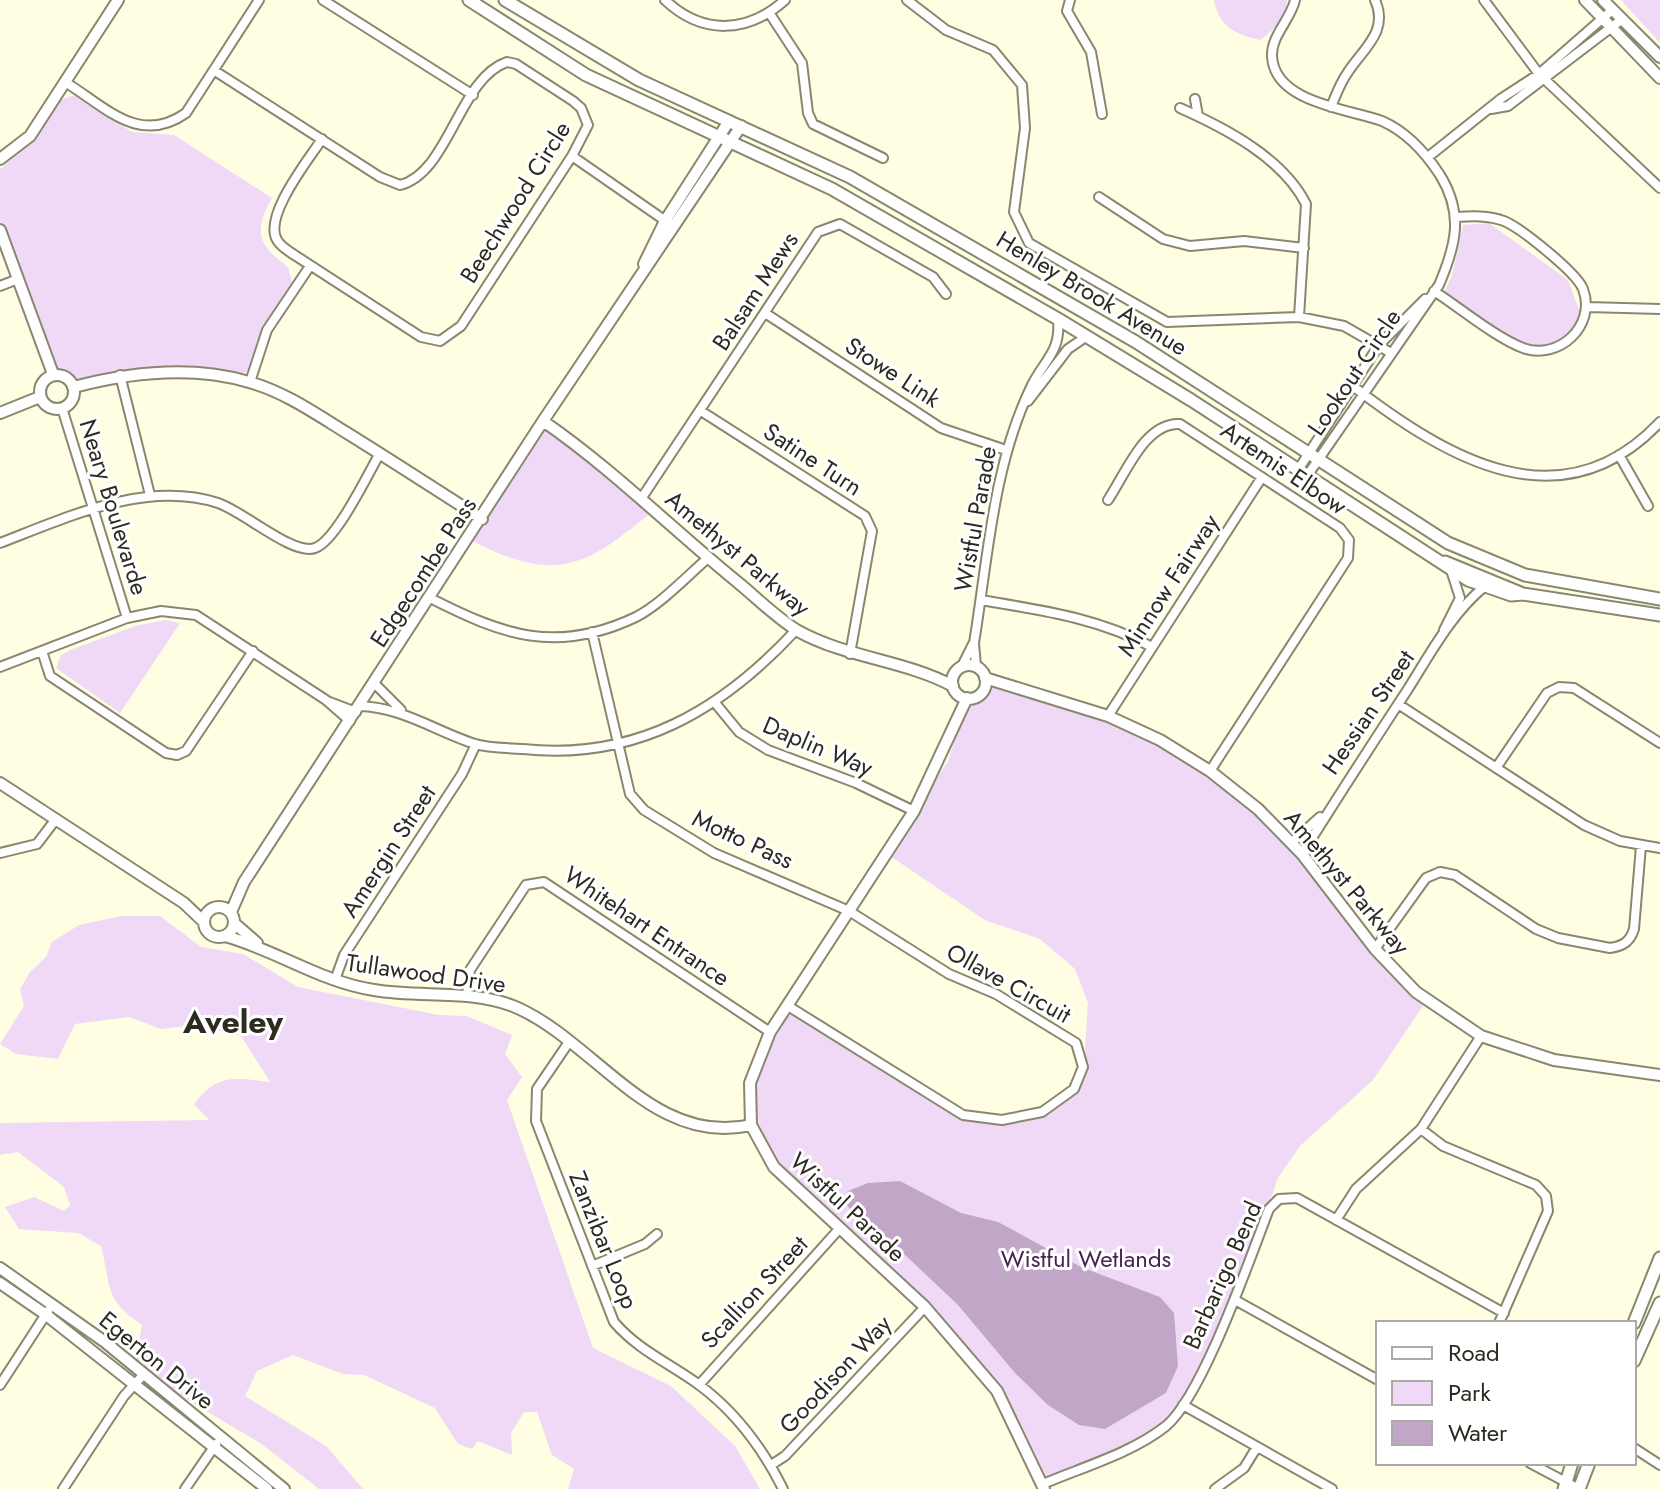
<svg xmlns="http://www.w3.org/2000/svg" width="1660" height="1489" font-family="Jost,sans-serif">
	<rect width="100%" height="100%" fill="#fffde2"/>
	<!-- green -->
	<path fill="#f0d9f7" d="M1214 0H1287C1286 19 1274 30 1260 40 1235 34 1219 27 1214 0Z
		M1621 0H1660V43Z
		M75 95 132 132 174 135 272 198C253 231 258 245 288 267L292 283 262 326 247 371 239 376 180 366 118 371 81 380 57 371 0 220V169L34 140 60 100Z
		M1489 223 1568 280 1580 312C1552 385 1485 320 1443 294L1452 276 1463 225Z
		M547 422 654 510C585 568 556 584 470 540Z
		M165 620 180 623 120 713 56 668 61 655 70 650 135 626Z
		M986 683 1053 697 1159 739 1258 808 1375 948 1427 1000 1373 1080 1300 1146 1278 1178 1234 1300 1182 1406 1145 1440 1042 1484 996 1389 926 1308 773 1166 755 1124 749 1082 787 1006 963 1115 1002 1120 1041 1113 1074 1088 1084 1066 1088 1003 1075 969 1040 939 985 920 887 854 948 761 968 698 979 694Z
		M122 916H160L201 947 243 954 298 987 439 1015 467 1016 512 1035 505 1054 522 1077 507 1100 593 1348 671 1386 735 1446 760 1489H568L574 1469 552 1455 537 1412H524L511 1433 512 1455 478 1441 472 1449 458 1444 435 1408 364 1375 343 1374 293 1355 257 1371 245 1396 326 1446 363 1489H319L263 1445 161 1384 136 1361 142 1325C104 1300 111 1286 101 1246L78 1233 19 1229 5 1207 34 1197 64 1211 70 1205 64 1187 18 1152 0 1155V1123L209 1120 194 1104C218 1073 235 1078 270 1082L241 1036 195 1025 161 1029 129 1017 75 1024 58 1059 16 1054 0 1044 24 1006 20 989 30 972 46 957 52 942 79 925Z"/>
	<!-- water -->
	<path fill="#c1a6c8" d="M900 1181 961 1213 998 1222 1081 1267 1160 1297 1174 1313 1178 1366 1166 1393 1105 1429 1079 1425 1048 1405 1015 1373 958 1305 884 1235 859 1219 844 1202 848 1191 868 1183Z"/>
	<g fill="none" stroke-linecap="round" stroke-linejoin="round">
		<!-- minor casing -->
		<g stroke="#89876f" stroke-width="12">
			<path id="minor" d="M323 0 473 95
				M665 0C702 35 747 34 785 0
				M907 0 946 30 993 50 1022 85 1025 128 1014 212 1029 243 1167 322 1299 317 1344 326 1391 353
				M1070 0 1067 11 1091 52 1102 114
				M1295 0C1291 19 1271 36 1272 56 1274 103 1350 109 1382 121 1407 132 1425 152 1440 175 1464 214 1456 245 1439 285L1307 476
				M1484 0 1539 74 1660 188
				M770 14 802 63 808 113 813 124 883 158
				M215 71 380 177 400 185C449 173 459 78 507 62L516 64 573 101 581 108 588 125 572 156 461 326 440 341 421 337 296 256C290 252 281 247 277 240 263 216 309 159 322 139
				M65 82C106 107 139 146 186 113L259 0
				M1195 99 1198 116
				M1331 107C1336 95 1340 83 1348 72 1364 48 1389 31 1375 0
				M1180 108C1225 128 1283 158 1306 204L1299 317
				M1491 109 1508 106 1621 20
				M572 156 670 224
				M1428 157 1502 98 1539 74 1611 11
				M1099 197 1163 239 1190 246 1244 241 1304 248
				M0 286 18 279
				M1434 291C1460 308 1495 337 1523 348 1558 361 1597 326 1583 289 1577 273 1521 228 1504 221 1488 215 1472 216 1455 217
				M1587 307 1660 309
				M765 313 941 428 1006 450
				M120 375 150 495
				M250 382 267 330 310 266
				M1354 387C1447 458 1561 527 1660 422
				M1028 401 1068 349 1087 336
				M62 408 127 618
				M701 411 865 516 872 531 850 654
				M1619 455 1648 506
				M1298 470 1379 345 1425 299
				M641 499 818 232 840 224 933 277 946 294
				M1108 500C1126 473 1145 422 1180 424L1340 528 1349 540 1348 558 1210 771
				M0 543C68 517 145 480 218 503 243 511 293 556 315 548 336 541 368 474 380 453
				M430 598C503 635 556 655 636 617 661 604 686 577 708 558
				M981 600C1040 610 1099 618 1152 647
				M1444 630 1460 598 1451 570
				M592 632 630 794 644 810 714 853 849 911 949 974 996 994 1076 1043 1083 1067 1074 1089 1042 1112 1002 1120 963 1115 788 1006
				M42 651 50 676 166 753 177 755 186 751 253 651
				M962 666 973 644
				M976 666 974 643C988 558 993 464 1032 385 1045 359 1061 352 1058 319
				M0 667 127 618 161 611 196 615 326 700 350 721
				M374 683 401 710
				M327 701 356 712
				M716 704 739 732 768 750 856 783 914 811
				M1398 704 1584 825 1620 841 1660 848
				M359 706C402 707 435 731 475 744 489 748 508 748 523 749 636 761 722 710 796 630
				M1108 716 1262 477
				M1496 768 1547 693 1559 687 1574 688 1660 743
				M1291 843 1320 817
				M0 853 37 844 56 819
				M1302 854C1337 798 1372 744 1408 689 1430 654 1452 613 1484 587
				M1375 949 1426 878 1440 872 1455 875 1536 929 1558 938 1610 948C1623 946 1630 942 1634 929L1641 846
				M335 980 344 955 462 774 476 744
				M467 995 470 970 526 885 544 882 770 1032
				M569 1042 537 1089 536 1121 614 1322C638 1350 669 1363 698 1384 736 1412 762 1447 783 1489
				M1421 1129 1443 1146 1536 1185 1546 1196 1548 1211 1499 1323
				M1336 1220 1356 1189 1421 1129 1481 1036
				M592 1266 645 1244 657 1234
				M1235 1300 1378 1380
				M0 1385 48 1311
				M699 1385 840 1228
				M1183 1405 1332 1489
				M1634 1448 1660 1465
				M1530 1463 1579 1489
				M771 1465 785 1456 925 1307
				M1043 1484C1083 1467 1132 1453 1166 1426 1203 1395 1250 1258 1269 1209L1279 1199 1297 1198 1504 1313
				M63 1489 124 1396 144 1374
				M185 1489 216 1444
				M1215 1489 1244 1468 1257 1447"/>
		</g>
		<!-- tertiary casing -->
		<g stroke="#89876f" stroke-width="14">
			<path id="tertiary" d="M1585 0 1660 78
				M1603 0 1660 57
				M0 159 30 136 118 0
				M0 230 53 374
				M644 264 665 221 729 121
				M40 392a17 17 0 1 1 34 0a17 17 0 1 1-34 0Z
				M74 387C131 372 191 365 249 382 285 392 316 414 347 433 392 461 437 490 482 519
				M0 413 40 397
				M543 421C614 470 674 531 741 585 759 600 778 619 798 631 847 658 904 660 953 686
				M952 682a17 17 0 1 1 34 0a17 17 0 1 1-34 0Z
				M985 678 1108 716 1160 740 1210 771 1258 809 1302 854 1375 949 1416 992 1481 1036 1554 1060 1660 1075
				M967 698 914 811 770 1032 750 1083 751 1125 774 1167 925 1307 997 1391 1044 1489
				M0 783 184 903 204 922
				M204 922a15 15 0 1 1 30 0a15 15 0 1 1-30 0Z
				M231 912 244 882 543 421 741 126
				M234 923 257 943
				M225 936C276 950 321 982 374 990 420 998 469 989 513 1006 594 1039 652 1148 751 1125
				M0 1268 105 1342 284 1489
				M0 1283 45 1314 267 1489"/>
		</g>
		<!-- secondary casing -->
		<g stroke="#89876f" stroke-width="15">
			<path id="secondary" d="M469 0 586 75 832 189 1058 319 1191 400 1468 580 1511 595 1523 594
				M505 0 639 80 850 177 1136 342 1448 543 1525 575 1660 599
				M1445 562 1523 594 1660 615
				M1634 1323 1660 1258
				M1634 1361 1660 1303
				M1564 1489 1572 1463
				M1579 1489 1589 1463"/>
		</g>
		<!-- minor -->
		<use href="#minor" stroke="#fff" stroke-width="8"/>
		<!-- tertiary -->
		<use href="#tertiary" stroke="#fff" stroke-width="10"/>
		<!-- secondary -->
		<use href="#secondary" stroke="#fff" stroke-width="11"/>
	</g>
	<g text-anchor="middle" dominant-baseline="central" stroke-width="6" stroke-linejoin="round" paint-order="stroke">
		<!-- street labels -->
		<g font-size="24" fill="#2c2b21" stroke="#fff">
			<text transform="translate(515 202) rotate(-58)">Beechwood Circle</text>
			<text transform="translate(755 291) rotate(-57)">Balsam Mews</text>
			<text transform="translate(1092 293) rotate(31)">Henley Brook Avenue</text>
			<text transform="translate(893 372) rotate(33)">Stowe Link</text>
			<text transform="translate(1354 372) rotate(-56)">Lookout Circle</text>
			<text transform="translate(813 459) rotate(33)">Satine Turn</text>
			<text transform="translate(1284 468) rotate(34)">Artemis Elbow</text>
			<text transform="translate(114 507) rotate(73)">Neary Boulevarde</text>
			<text transform="translate(975 519) rotate(-80)">Wistful Parade</text>
			<text transform="translate(738 553) rotate(40)">Amethyst Parkway</text>
			<text transform="translate(423 572) rotate(-57)">Edgecombe Pass</text>
			<text transform="translate(1168 585) rotate(-57)">Minnow Fairway</text>
			<text transform="translate(1368 712) rotate(-56)">Hessian Street</text>
			<text transform="translate(818 746) rotate(23)">Daplin Way</text>
			<text transform="translate(743 839) rotate(25)">Motto Pass</text>
			<text transform="translate(388 851) rotate(-57)">Amergin Street</text>
			<text transform="translate(1347 882) rotate(50)">Amethyst Parkway</text>
			<text transform="translate(647 926) rotate(34)">Whitehart Entrance</text>
			<text transform="translate(426 973) rotate(8)">Tullawood Drive</text>
			<text transform="translate(1009 983) rotate(29)">Ollave Circuit</text>
			<text transform="translate(848 1207) rotate(43)">Wistful Parade</text>
			<text transform="translate(604 1240) rotate(68)">Zanzibar Loop</text>
			<text transform="translate(1222 1275) rotate(-66)">Barbarigo Bend</text>
			<text transform="translate(754 1292) rotate(-47)">Scallion Street</text>
			<text transform="translate(157 1360) rotate(39)">Egerton Drive</text>
			<text transform="translate(835 1374) rotate(-47)">Goodison Way</text>
		</g>
		<!-- park labels -->
		<g font-size="24" fill="#482451" stroke="#fff">
			<text x="1086" y="1258">Wistful Wetlands</text>
		</g>
		<!-- district labels -->
		<g font-size="32" font-weight="bold" fill="#2c2b21" stroke="#fff">
			<text x="233" y="1022">Aveley</text>
		</g>
	</g>
	<!-- legend -->
	<rect x="1376" y="1321" width="260" height="144" fill="#ffffff" stroke="#abaaa6" stroke-width="2"/>
	<rect x="1392" y="1347" width="40" height="12" fill="#ffffff" stroke="#abaaa6" stroke-width="2"/>
	<text x="1448" y="1361" font-size="24" fill="#2c2b21">Road</text>
	<rect x="1392" y="1381" width="40" height="24" fill="#f0d9f7" stroke="#abaaa6" stroke-width="2"/>
	<text x="1448" y="1401" font-size="24" fill="#2c2b21">Park</text>
	<rect x="1392" y="1421" width="40" height="24" fill="#c1a6c8" stroke="#abaaa6" stroke-width="2"/>
	<text x="1448" y="1441" font-size="24" fill="#2c2b21">Water</text>
</svg>
